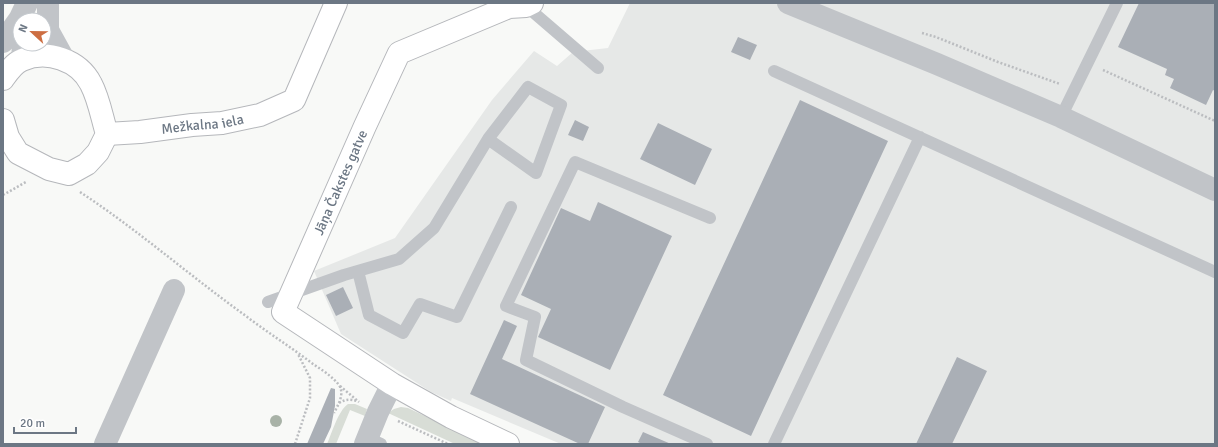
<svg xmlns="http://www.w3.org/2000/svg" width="1218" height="447" font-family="Signika,sans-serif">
	<rect width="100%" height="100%" fill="#f8f9f7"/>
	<!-- built -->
	<path fill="#e6e8e7" d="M630 3H1215V444H561L452 398 451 401 431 392 341 334 314 271 395 238 492 100 534 51 557 66 573 52 608 48Z"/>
	<!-- green -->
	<path fill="#d8ddd6" d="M348 404H355L367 409 365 416 350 410 336 444H327C332 433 338 411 348 404Z
		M401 407 408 408 484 444H455L388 413 394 409Z"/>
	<!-- building -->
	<path fill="#aaafb6" d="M1139 3H1215V91L1213 90 1206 105 1170 88 1174 79 1165 75 1167 69 1118 47Z
		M738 37 757 45 750 60 731 52Z
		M800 100 888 141 751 436 663 395Z
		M575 120 589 127 583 141 568 135Z
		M658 123 712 149 695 185 640 159Z
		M598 202 672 236 610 370 538 337 551 309 521 295 561 208 590 221Z
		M343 287 353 308 336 316 326 295Z
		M504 320 517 326 502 359 605 407 588 444H580L470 394Z
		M957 357 987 371 952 444H916Z
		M331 388 335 389V406L331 427 323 444H307Z
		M643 432 671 444H642L638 442Z"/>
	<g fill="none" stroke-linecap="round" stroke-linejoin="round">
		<!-- trunk casing -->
		<g stroke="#b5b7bb" stroke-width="24">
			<g id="trunk">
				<path d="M3 79C8 72 14 63 22 60 47 49 79 60 91 84 99 99 102 118 107 134L98 152 87 164 69 174 49 169 18 153 8 137 3 120"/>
				<path id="s1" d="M107 134 140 132 192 125 222 123 260 115 294 100 336 3"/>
				<path id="s2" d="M508 444 451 417 392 384 283 312 365 126 399 53 509 7 526 6 532 3"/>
			</g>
		</g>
		<!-- path -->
		<path stroke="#bbbdc0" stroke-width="2.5" stroke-dasharray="2 2" stroke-linecap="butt" d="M922 33 936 37 998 62 1060 84
			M1103 70 1215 121
			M80 192C138 230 190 276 246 316 268 333 291 347 313 364 322 370 332 376 339 385 345 394 338 405 334 413
			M3 195 26 182
			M340 386 359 402
			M339 403C346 399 350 399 357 401
			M398 421 448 444
			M295 444 310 398V378L298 354"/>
		<!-- service -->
		<path stroke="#c1c4c8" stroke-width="12" d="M526 6 598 68
			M774 71 1215 272
			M1061 117 1117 3
			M358 271 369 315 403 333 420 304 457 317 511 207
			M268 302 344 275 399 259 434 228 488 139 536 173 561 105 528 87 488 139
			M368 438 381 444
			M707 444 623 407 526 360 535 317 506 306 575 162 710 218
			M774 444 920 137"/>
		<!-- minor -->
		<path stroke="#c1c4c8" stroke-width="22" d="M788 3 937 64 1061 117 1215 190
			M105 444 174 290
			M365 444 378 412 392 384"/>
		<!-- tertiary -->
		<path stroke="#c1c4c8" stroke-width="22" d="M48 3V30L64 59
			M3 42 20 18 27 3
			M22 60 23 44"/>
		<!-- trunk -->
		<use href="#trunk" stroke="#fff" stroke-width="22"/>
	</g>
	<!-- trees -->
	<circle fill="#a8b2a7" cx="276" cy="421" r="6"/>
	<g text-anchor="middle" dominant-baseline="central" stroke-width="4" stroke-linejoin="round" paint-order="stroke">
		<!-- street labels -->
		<g font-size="14" fill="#6c7784" stroke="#fff">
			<text stroke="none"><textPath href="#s1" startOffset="96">Mežkalna iela</textPath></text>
			<text stroke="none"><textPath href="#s2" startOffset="403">Jāņa Čakstes gatve</textPath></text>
		</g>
	</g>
	<!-- border -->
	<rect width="1218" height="447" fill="none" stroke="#6c7784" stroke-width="8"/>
	<!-- north arrow -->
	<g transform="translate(32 32) rotate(292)"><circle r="19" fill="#ffffff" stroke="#c4c9ce"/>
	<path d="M0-3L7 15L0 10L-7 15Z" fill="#cd6e42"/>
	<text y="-6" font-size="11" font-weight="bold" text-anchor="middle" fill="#6c7784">N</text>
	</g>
	<!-- scale -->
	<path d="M14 427v6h62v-6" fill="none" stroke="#6c7784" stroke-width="2"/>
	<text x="20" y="427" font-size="12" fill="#6c7784" stroke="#ffffff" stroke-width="3" paint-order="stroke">20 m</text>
</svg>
